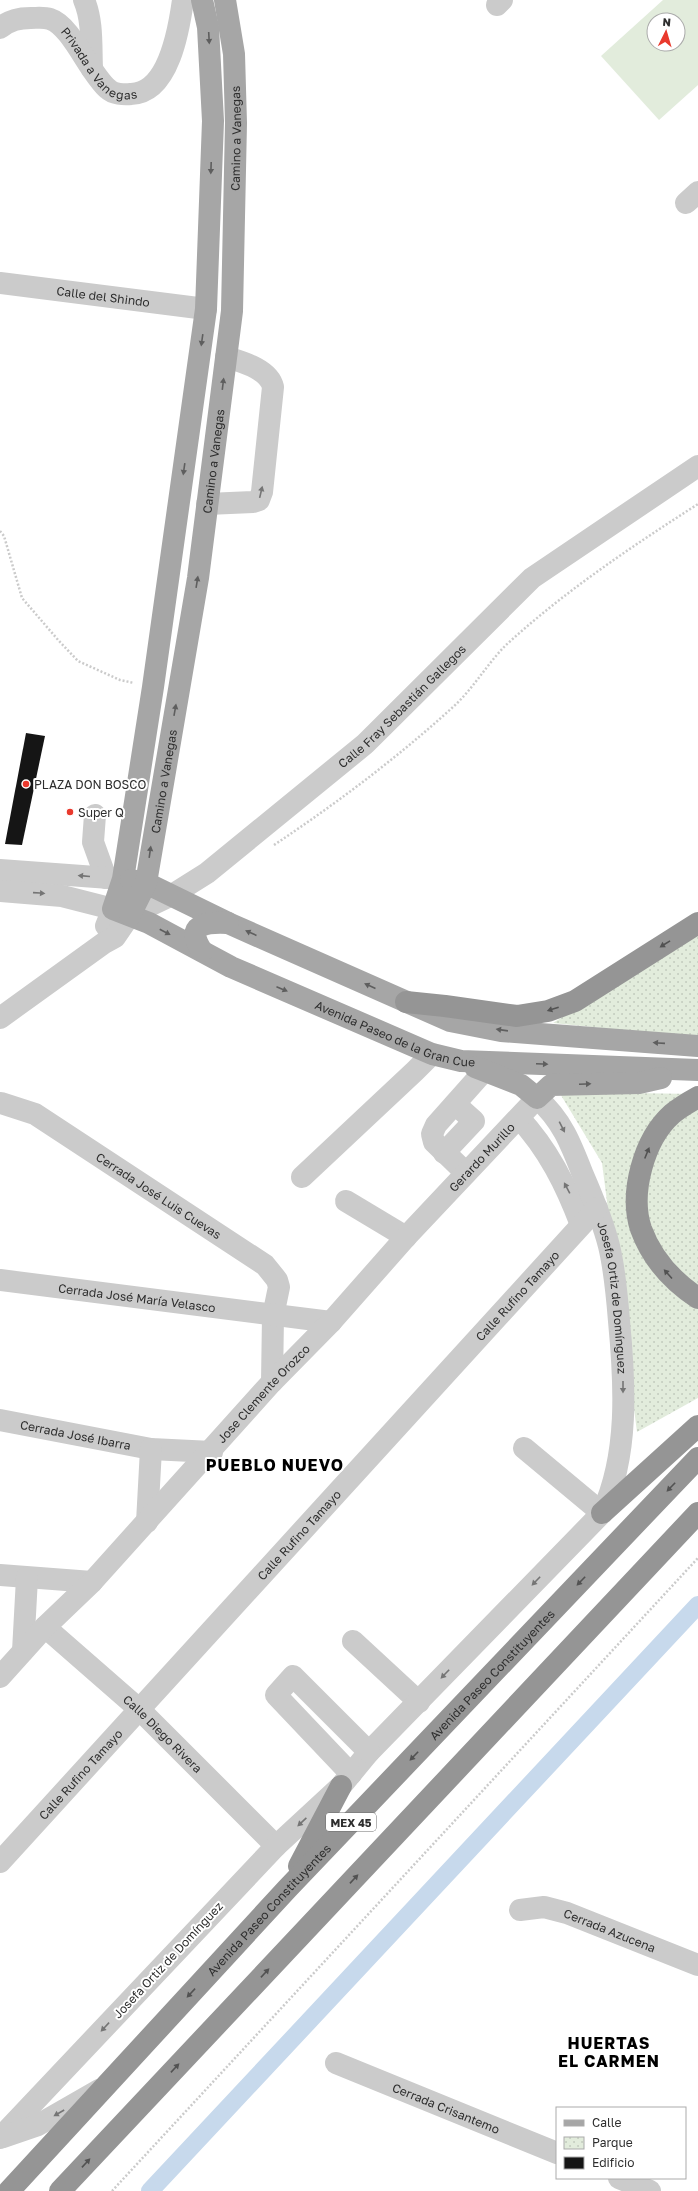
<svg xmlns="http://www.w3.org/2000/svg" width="698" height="2191" font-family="'Golos Text',sans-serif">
	<defs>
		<pattern id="park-dots" width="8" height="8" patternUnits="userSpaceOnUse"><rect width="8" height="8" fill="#e2ecdc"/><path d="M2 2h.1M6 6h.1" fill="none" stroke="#c2cbbd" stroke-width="1.8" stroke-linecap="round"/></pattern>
	</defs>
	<rect width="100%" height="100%" fill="#fff"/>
	<!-- park -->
	<path fill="url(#park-dots)" d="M698 931V1038L553 1023Z
		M559 1092 698 1094V1398L637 1432 602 1163Z"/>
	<!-- pitch -->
	<path fill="#e2ecdc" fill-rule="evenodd" d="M663 0H698V85L659 120 601 56ZM654 20H678V44H654Z"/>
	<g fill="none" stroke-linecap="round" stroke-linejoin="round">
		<!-- canal -->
		<path stroke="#c7d9ec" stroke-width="18" d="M150 2191 698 1605"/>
	</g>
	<!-- building -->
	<path fill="#151515" d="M26 733 45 736 22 845 5 844Z"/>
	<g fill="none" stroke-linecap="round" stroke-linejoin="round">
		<!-- path -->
		<path stroke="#cbcbcb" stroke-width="2.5" stroke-dasharray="2 2" stroke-linecap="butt" d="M0 531 4 536 22 598 59 641 78 661 120 680 134 683
			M274 845C337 803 397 758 453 707 473 689 487 664 506 645 565 591 631 547 698 504
			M112 2191 698 1558"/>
		<!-- minor -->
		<g stroke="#cbcbcb" stroke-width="22">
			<path d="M84 0C93 21 91 46 92 69"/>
			<path d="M497 5 502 0"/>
			<path id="s1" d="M0 28C10 20 19 18 31 18 37 18 44 17 50 19 72 26 89 73 108 89 113 94 124 95 131 94 169 93 179 29 183 0"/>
			<path d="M686 203 698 192"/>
			<path id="s2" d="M0 283 206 309"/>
			<path d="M207 504 253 502 259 500 262 492 273 387C269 369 242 362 226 357"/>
			<path d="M95 815 93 842 106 878"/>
			<path d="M0 870 123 879"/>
			<path d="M0 891 62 896 113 909 106 926"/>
			<path id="s3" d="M0 1018 104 943 115 937 130 915 172 895 207 873 365 744 532 578 698 466"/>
			<path id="s4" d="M1 1103 35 1114 265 1265 277 1280 279 1287 273 1316 272 1382"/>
			<path d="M519 1118C548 1149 566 1185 581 1225"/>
			<path d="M444 1153 474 1121 455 1104"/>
			<path d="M466 1173 434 1142 432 1134 436 1125 484 1071"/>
			<path d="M302 1177 415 1071 432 1054"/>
			<path d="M346 1201 406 1237"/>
			<path id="s5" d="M0 1280 331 1322"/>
			<path id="s6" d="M0 1420 151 1449 212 1452"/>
			<path d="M524 1448 602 1513"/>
			<path d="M147 1522 151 1449"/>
			<path d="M0 1575 92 1582"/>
			<path id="s7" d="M45 1627 140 1710 276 1846"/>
			<path d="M353 1641 419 1702"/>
			<path d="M23 1651 27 1578"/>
			<path id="s8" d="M0 1677 45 1627 92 1582 272 1382 331 1322 406 1237 537 1098C562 1120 571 1144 583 1175 593 1198 603 1222 609 1246 615 1271 617 1296 619 1321 625 1384 629 1455 602 1513L369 1752 341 1786 276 1846 0 2138"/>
			<path d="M351 1774 276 1695 293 1676 369 1752"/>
			<path id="s9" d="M0 1862 597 1208"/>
			<path id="s10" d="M520 1910 544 1907 567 1913 698 1965"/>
			<path id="s11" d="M336 2063 557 2153"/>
			<path d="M3 2137 38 2125 99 2090"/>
			<path d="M619 2178 650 2191"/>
		</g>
		<!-- major -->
		<g stroke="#a6a6a6" stroke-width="22">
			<path id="s12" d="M202 0 208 27 213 121 206 309 153 687 123 879 113 909 149 923 231 967 432 1054 461 1061 698 1070"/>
			<path d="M131 880 146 883 228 923 450 1021 501 1031 698 1046"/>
			<path id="s13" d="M130 915 146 883 198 578 232 311 236 123 234 54 225 0"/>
			<path d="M202 951C184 924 206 922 228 923"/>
			<path d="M475 1067 521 1085 537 1098 551 1085 639 1083 661 1078"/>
		</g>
		<!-- highway -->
		<g stroke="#959595" stroke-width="22">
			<path d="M406 1002 445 1006 517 1016 548 1011 575 1001 698 923"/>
			<path d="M698 1097C689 1102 680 1107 672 1114 644 1139 629 1193 641 1229 652 1259 672 1281 698 1298"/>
			<path d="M602 1513 698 1426"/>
			<path d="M299 1866 341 1786"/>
			<path id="s14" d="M9 2191 287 1889 698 1458"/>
			<path d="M60 2191 698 1513"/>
		</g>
	</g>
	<!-- one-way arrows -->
	<defs><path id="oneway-solid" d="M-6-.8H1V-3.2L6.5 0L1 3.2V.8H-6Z"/></defs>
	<g fill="#5e5e5e">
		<use href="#oneway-solid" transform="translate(209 38) rotate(87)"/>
		<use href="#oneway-solid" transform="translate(211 168) rotate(92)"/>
		<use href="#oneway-solid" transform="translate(202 340) rotate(98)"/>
		<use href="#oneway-solid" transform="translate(223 384) rotate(-83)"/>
		<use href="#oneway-solid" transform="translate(184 469) rotate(98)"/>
		<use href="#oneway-solid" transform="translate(197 582) rotate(-81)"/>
		<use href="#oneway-solid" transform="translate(175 710) rotate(-80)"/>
		<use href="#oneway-solid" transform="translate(150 852) rotate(-82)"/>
		<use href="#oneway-solid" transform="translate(165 932) rotate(28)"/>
		<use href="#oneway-solid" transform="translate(251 933) rotate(-156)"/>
		<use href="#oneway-solid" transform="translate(370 986) rotate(-156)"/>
		<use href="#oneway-solid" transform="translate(282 989) rotate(23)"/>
		<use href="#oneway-solid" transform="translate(502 1030) rotate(-172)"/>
		<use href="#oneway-solid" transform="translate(659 1043) rotate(-176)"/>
		<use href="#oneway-solid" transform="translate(542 1064) rotate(2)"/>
		<use href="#oneway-solid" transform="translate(585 1084) rotate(-2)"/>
	</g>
	<g fill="#757575">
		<use href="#oneway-solid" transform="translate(261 492) rotate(-77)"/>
		<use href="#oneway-solid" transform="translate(84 876) rotate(-175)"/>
		<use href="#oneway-solid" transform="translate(39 893) rotate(4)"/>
		<use href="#oneway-solid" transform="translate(562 1127) rotate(63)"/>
		<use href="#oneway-solid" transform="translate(567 1188) rotate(-118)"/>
		<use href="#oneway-solid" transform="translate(623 1387) rotate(90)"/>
		<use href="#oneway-solid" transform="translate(536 1581) rotate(134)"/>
		<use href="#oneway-solid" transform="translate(445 1674) rotate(134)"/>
		<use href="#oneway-solid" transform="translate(302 1822) rotate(137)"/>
		<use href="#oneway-solid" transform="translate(105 2027) rotate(133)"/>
		<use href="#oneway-solid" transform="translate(59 2113) rotate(150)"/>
	</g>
	<g fill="#525252">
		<use href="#oneway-solid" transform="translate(665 944) rotate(148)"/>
		<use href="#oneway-solid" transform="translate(553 1009) rotate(162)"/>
		<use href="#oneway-solid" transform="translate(647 1153) rotate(-68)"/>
		<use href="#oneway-solid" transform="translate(668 1274) rotate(-132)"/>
		<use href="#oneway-solid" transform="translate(671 1487) rotate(134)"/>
		<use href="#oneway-solid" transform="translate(581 1581) rotate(134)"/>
		<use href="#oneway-solid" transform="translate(414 1756) rotate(134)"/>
		<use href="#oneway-solid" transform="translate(354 1879) rotate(-47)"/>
		<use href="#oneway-solid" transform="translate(265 1973) rotate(-47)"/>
		<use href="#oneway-solid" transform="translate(191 1993) rotate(133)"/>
		<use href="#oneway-solid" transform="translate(175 2068) rotate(-47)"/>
		<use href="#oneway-solid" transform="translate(86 2163) rotate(-47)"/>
	</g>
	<!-- markers -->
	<g fill="#e9392d" stroke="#fff" stroke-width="1.5">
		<circle cx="26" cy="784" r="4"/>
		<circle cx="70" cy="812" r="4"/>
	</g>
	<g text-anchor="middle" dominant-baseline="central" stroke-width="4" stroke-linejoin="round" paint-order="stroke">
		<!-- shield labels -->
		<rect fill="#fff" stroke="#6d6d6d" stroke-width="1" x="326" y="1813" width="50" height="18" rx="3"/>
		<g font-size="11" font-weight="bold" fill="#2e2e2e">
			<text x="351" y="1822">MEX 45</text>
		</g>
		<!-- street labels -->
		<g font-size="12" fill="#2e2e2e" stroke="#fff">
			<text stroke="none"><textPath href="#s1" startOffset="122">Privada a Vanegas</textPath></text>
			<text stroke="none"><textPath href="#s13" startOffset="787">Camino a Vanegas</textPath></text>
			<text stroke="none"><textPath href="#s2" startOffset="104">Calle del Shindo</textPath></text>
			<text stroke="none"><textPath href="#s13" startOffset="463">Camino a Vanegas</textPath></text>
			<text stroke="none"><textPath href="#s3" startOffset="512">Calle Fray Sebastián Gallegos</textPath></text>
			<text stroke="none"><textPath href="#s13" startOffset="139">Camino a Vanegas</textPath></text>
			<text stroke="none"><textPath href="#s12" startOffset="1227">Avenida Paseo de la Gran Cue</textPath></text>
			<text stroke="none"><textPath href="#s8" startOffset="709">Gerardo Murillo</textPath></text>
			<text stroke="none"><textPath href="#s4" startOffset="184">Cerrada José Luis Cuevas</textPath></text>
			<text stroke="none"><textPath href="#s9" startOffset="767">Calle Rufino Tamayo</textPath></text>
			<text stroke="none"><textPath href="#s5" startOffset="138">Cerrada José María Velasco</textPath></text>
			<text stroke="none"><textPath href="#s8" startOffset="1008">Josefa Ortiz de Domínguez</textPath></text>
			<text stroke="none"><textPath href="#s8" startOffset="387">Jose Clemente Orozco</textPath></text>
			<text stroke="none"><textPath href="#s6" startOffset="77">Cerrada José Ibarra</textPath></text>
			<text stroke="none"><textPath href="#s9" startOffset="443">Calle Rufino Tamayo</textPath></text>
			<text stroke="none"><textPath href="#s14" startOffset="707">Avenida Paseo Constituyentes</textPath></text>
			<text stroke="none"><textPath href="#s7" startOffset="159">Calle Diego Rivera</textPath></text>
			<text stroke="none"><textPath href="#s9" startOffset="119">Calle Rufino Tamayo</textPath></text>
			<text stroke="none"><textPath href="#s14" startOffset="383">Avenida Paseo Constituyentes</textPath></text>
			<text stroke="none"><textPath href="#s10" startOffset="94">Cerrada Azucena</textPath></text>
			<text transform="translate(168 1960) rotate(-47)">Josefa Ortiz de Domínguez</text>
			<text stroke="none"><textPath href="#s11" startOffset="119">Cerrada Crisantemo</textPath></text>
		</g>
		<!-- poi labels -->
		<g font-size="12" fill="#2e2e2e" stroke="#fff" text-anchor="start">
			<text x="34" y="784">PLAZA DON BOSCO</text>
			<text x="78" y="812">Super Q</text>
		</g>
		<!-- district labels -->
		<g font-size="16" font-weight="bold" letter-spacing="1" fill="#000" stroke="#fff">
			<text x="275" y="1465">PUEBLO NUEVO</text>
			<text x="609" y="2043">HUERTAS<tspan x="609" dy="18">EL CARMEN</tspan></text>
		</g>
	</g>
	<!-- legend -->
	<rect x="556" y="2107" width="130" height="72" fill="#ffffff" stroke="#ababab"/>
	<rect x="564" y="2120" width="20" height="6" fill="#a6a6a6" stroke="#ababab"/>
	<text x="592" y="2127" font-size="12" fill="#2e2e2e">Calle</text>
	<rect x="564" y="2137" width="20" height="12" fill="url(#park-dots)" stroke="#ababab"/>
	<text x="592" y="2147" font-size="12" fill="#2e2e2e">Parque</text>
	<rect x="564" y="2157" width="20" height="12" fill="#151515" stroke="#ababab"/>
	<text x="592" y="2167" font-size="12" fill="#2e2e2e">Edificio</text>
	<!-- north arrow -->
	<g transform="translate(666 32) rotate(5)"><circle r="19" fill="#ffffff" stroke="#ababab"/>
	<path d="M0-3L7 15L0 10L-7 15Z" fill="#e9392d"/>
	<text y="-6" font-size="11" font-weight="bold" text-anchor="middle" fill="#2e2e2e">N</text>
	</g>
</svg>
